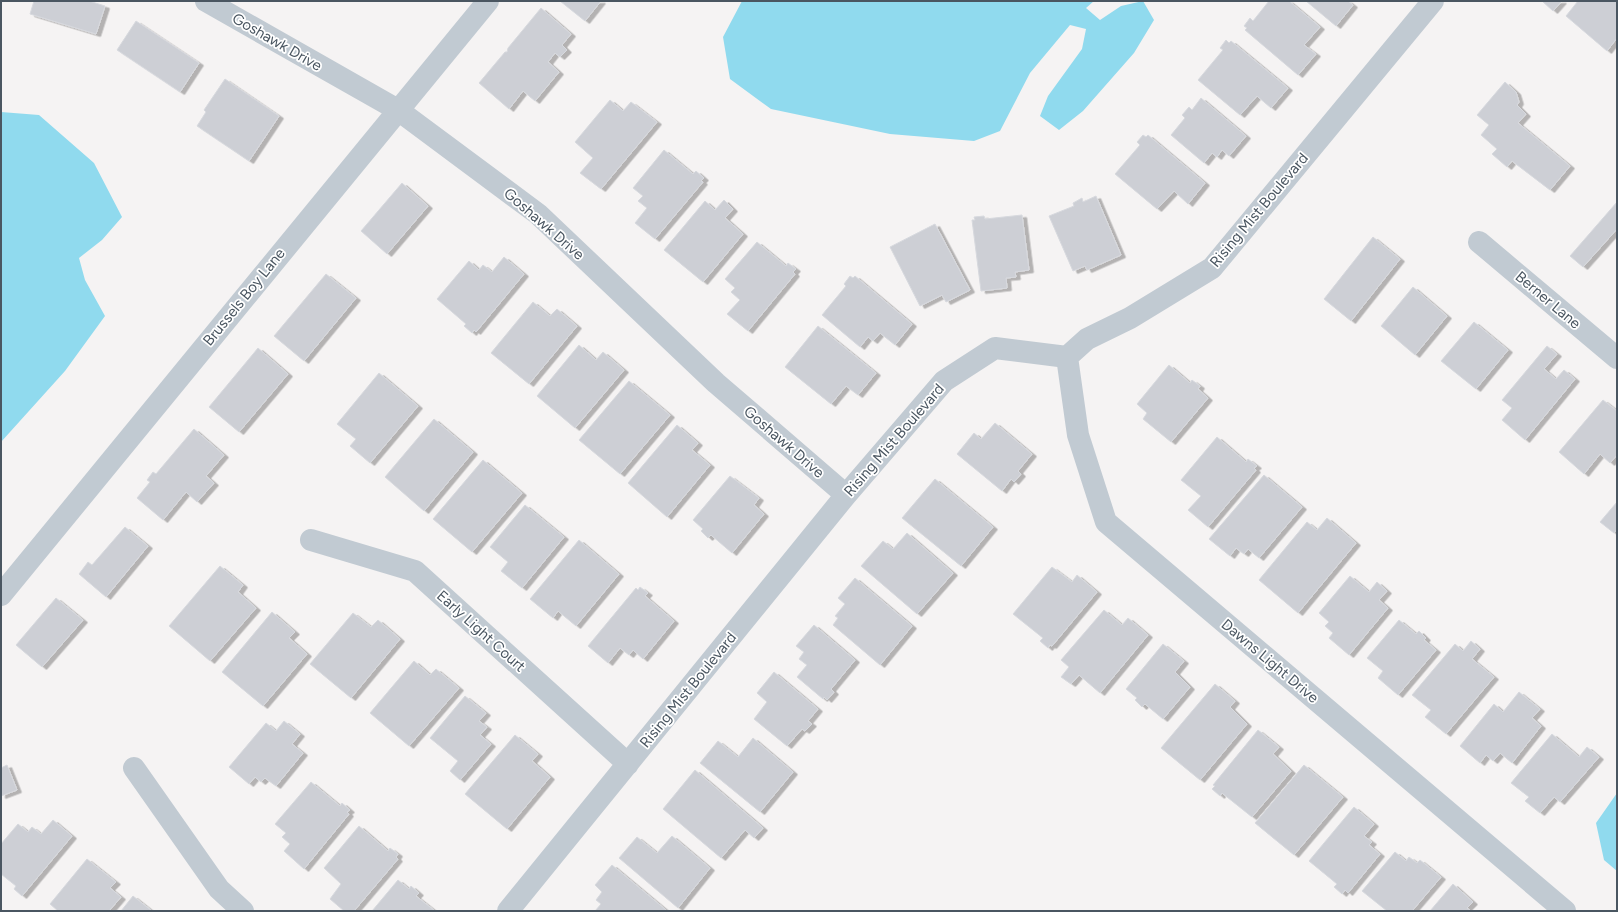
<svg xmlns="http://www.w3.org/2000/svg" width="1618" height="912" font-family="Figtree,sans-serif">
	<defs>
		<filter id="shadow"><feDropShadow dx="4.5" dy="2.5" stdDeviation="0" flood-color="#0004"/></filter>
	</defs>
	<rect width="100%" height="100%" fill="#f5f3f3"/>
	<!-- water -->
	<path fill="#90daee" d="M742 1H1094L1086 8 1100 20 1121 6 1143 1 1154 20 1134 53 1083 111 1059 130 1040 116 1048 96 1082 49 1086 29 1070 25 1030 73 1000 131 974 141 890 134 771 109 730 79 723 37Z
		M1 112 39 115 94 163 122 217 102 240 79 258 85 280 105 316 65 371 1 442Z
		M1617 793V871L1604 860 1596 823Z"/>
	<!-- building -->
	<path fill="#cdcfd5" stroke="#d7d9de" filter="url(#shadow)" d="M34 1H89L105 6 96 34 30 14Z
		M560 1H601L585 21Z
		M1269 1H1289L1320 27 1304 45 1316 54 1298 75 1245 30 1247 28 1244 26 1250 18 1253 21Z
		M1306 1H1348L1353 5 1336 26Z
		M1542 1H1562L1553 11Z
		M1578 1H1617V38L1607 51 1566 16Z
		M541 8 571 34 562 45 567 50 560 57 555 53 548 62 559 72 535 101 523 91 509 109 479 83 505 52H507L508 48Z
		M136 21 199 63 180 92 117 50Z
		M1226 40 1229 43 1231 41 1288 88 1271 108 1257 96 1240 115 1198 80 1223 50 1220 48Z
		M225 79 279 116 249 161 197 126 206 112 204 110Z
		M1505 82 1516 92 1519 102 1517 105 1526 114 1518 123 1570 166 1550 190 1512 161 1507 167 1492 154 1497 149 1481 135 1489 125 1477 115Z
		M1201 98 1246 136 1229 156 1222 150 1217 157 1212 153 1204 163 1171 135 1185 118 1182 115 1189 107 1192 110Z
		M610 100 623 111 631 102 657 122 601 189 580 173 593 158 575 142Z
		M1143 135 1146 137 1148 135 1205 183 1188 204 1174 191 1157 209 1115 174 1140 145 1137 142Z
		M664 150 693 174 696 171 704 178 701 181 703 182 655 239 635 223 647 208 638 201 643 196 633 188Z
		M402 183 428 206 387 254 361 231Z
		M1096 196 1121 255 1087 270 1085 266 1073 271 1049 216 1074 206 1073 203 1082 198 1083 202Z
		M724 200 733 209 725 218 743 234 703 282 664 250 705 201 715 210Z
		M1617 202V229L1583 267 1570 256Z
		M1022 215 1029 270 1015 272 1016 277 1006 278 1007 288 981 291 972 220H975L974 217 984 216 985 219Z
		M935 224 970 290 946 302 942 295 920 306 890 247Z
		M1373 237 1400 259 1351 321 1324 299Z
		M757 242 786 266 788 263 796 269 793 272 795 274 748 331 727 314 740 300 731 292 735 288 725 279Z
		M504 257 524 274 476 332 474 330 472 333 464 326 466 324 437 299 469 261 479 270 483 265 492 272Z
		M326 274 356 298 304 361 274 336Z
		M850 276 853 278 855 276 912 324 895 345 880 333 873 341 868 337 860 347 822 315 846 286 844 284Z
		M1413 287 1447 316 1415 355 1381 326Z
		M533 302 550 316 557 309 577 326 529 384 491 353Z
		M1474 322 1508 350 1476 389 1441 361Z
		M818 326 876 373 858 395 846 386 831 404 785 367Z
		M579 345 596 360 603 352 624 370 575 428 537 396Z
		M1547 346 1557 354 1544 369 1556 379 1564 370 1575 379 1525 440 1502 420 1512 408 1502 400Z
		M258 348 288 374 239 432 209 407Z
		M1169 365 1190 383 1192 380 1200 386 1198 389 1208 398 1171 442 1143 419 1147 413 1137 404Z
		M379 373 418 406 370 463 350 446 356 439 337 424Z
		M629 381 670 415 620 474 579 440Z
		M1603 400 1617 411V455L1610 463 1600 454 1584 474 1559 452Z
		M434 419 473 452 424 511 385 477Z
		M995 423 1032 454 1018 471 1021 474 1014 482 1011 479 1002 491 957 454 974 433 981 439Z
		M677 425 698 443 692 450 710 465 667 517 628 483Z
		M194 429 224 455 206 476 214 483 197 502 186 492 163 520 137 498 150 482 147 480 153 472 156 474Z
		M1217 437 1246 462 1248 459 1257 466 1254 468 1256 470 1208 527 1188 510 1201 496 1181 480Z
		M483 460 522 493 472 552 433 519Z
		M1264 475 1302 507 1259 558 1248 549 1244 554 1236 548 1230 556 1209 539Z
		M730 476 759 498 754 505 764 514 732 553 711 535 708 538 701 531 703 529 693 520Z
		M935 479 993 527 961 566 902 518Z
		M1617 502V529L1614 533 1600 522Z
		M525 505 564 537 522 588 501 571 508 562 490 547Z
		M1327 518 1356 543 1298 613 1259 580 1307 522 1317 530Z
		M125 527 148 546 106 597 79 574 88 562 92 565Z
		M907 533 953 573 917 614 861 566 883 541 893 549Z
		M579 540 619 574 576 626 558 611 553 618 530 599Z
		M220 566 243 585 238 592 256 608 210 661 169 626Z
		M1052 567 1072 582 1077 575 1097 592 1052 646 1050 645 1048 648 1040 641 1043 638 1013 614Z
		M1350 576 1369 592 1377 582 1387 591 1379 600 1388 608 1349 655 1329 638 1333 633 1325 626 1329 622 1319 613Z
		M855 578 912 626 880 665 833 625 838 618 835 616 845 604 838 598Z
		M640 587 648 593 645 596 674 621 643 659 633 650 629 655 620 648 608 663 588 646 636 588 638 590Z
		M56 598 83 620 42 667 16 645Z
		M1104 610 1122 625 1128 618 1148 635 1100 693 1079 675 1071 684 1061 677 1069 667 1061 660Z
		M272 612 295 632 289 638 307 654 263 706 222 672Z
		M353 613 371 627 378 620 400 639 351 698 310 664Z
		M1399 620 1416 634 1419 631 1426 638 1424 640 1436 650 1398 695 1378 678 1383 671 1367 658Z
		M814 625 855 660 831 689 834 692 827 700 824 697 823 699 797 677 807 665 799 659 804 652 796 646Z
		M1471 641 1480 649 1472 659 1494 677 1446 734 1425 717 1431 710 1412 695 1455 644 1463 651Z
		M1163 644 1184 661 1175 672 1190 687 1163 719 1145 704 1142 707 1135 700 1137 698 1126 689Z
		M414 661 430 675 436 669 459 688 409 746 370 713Z
		M774 672 818 709 808 721 812 724 805 731 802 729 787 746 754 719 767 702 757 693Z
		M1215 684 1235 701 1230 707 1247 724 1200 780 1161 748Z
		M1519 692 1540 709 1532 718 1541 726 1512 763 1500 753 1493 761 1486 755 1480 763 1460 746 1494 704 1503 712Z
		M465 696 486 713 479 721 487 727 480 735 491 744 460 780 450 771 458 761 430 738Z
		M284 721 300 734 292 744 303 753 276 786 265 778 261 782 255 777 249 784 229 767 266 723 276 731Z
		M1258 730 1279 747 1273 754 1291 771 1252 817 1222 793 1220 796 1212 789 1215 786 1213 785Z
		M1552 734 1579 757 1587 747 1599 757 1560 802 1554 797 1540 813 1525 801 1529 797 1511 783Z
		M515 735 538 754 532 761 550 777 507 829 465 794Z
		M753 738 793 772 760 812 700 763 718 741 738 757Z
		M7 765 17 790 1 796V768Z
		M1304 765 1343 797 1294 855 1255 823Z
		M695 770 763 828 754 838 745 830 721 858 663 809Z
		M311 782 340 806 342 803 350 810 347 812 349 814 304 869 284 851 290 844 282 837 286 833 275 824Z
		M1354 807 1374 824 1364 836 1372 842 1369 845 1380 854 1348 893 1345 890 1342 894 1334 887 1337 884 1309 861Z
		M53 820 72 836 22 896 14 889 16 886 1 874V844L18 824 28 832 32 827 41 834Z
		M359 826 388 851 390 848 398 854 396 857 398 859 354 911H344L330 899 341 884 324 868Z
		M672 836 710 868 678 908 619 858 637 837 657 853Z
		M1395 852 1406 861 1409 857 1417 863 1420 860 1441 877 1412 911H1387L1362 891Z
		M87 859 116 882 110 888 121 897 109 911H58L50 904Z
		M612 865 666 910V911H595L601 904 596 900 602 892 595 885Z
		M398 880 409 889 411 886 419 893 416 896 435 911H372Z
		M1453 884 1473 902 1467 908 1471 911H1430Z
		M133 896 152 911H121Z"/>
	<g fill="none" stroke-linecap="round" stroke-linejoin="round">
		<!-- minor -->
		<path stroke="#c1cad2" stroke-width="22" d="M206 1 398 110 538 214 716 383 846 495
			M1479 242 1617 358
			M1067 357 1078 435 1106 522 1565 911
			M311 540 415 571 628 764
			M1 595 488 1
			M134 768 219 889 243 911
			M508 911 846 495 944 381 995 348 1067 357 1087 339 1130 318 1212 268 1433 1"/>
	</g>
	<g text-anchor="middle" dominant-baseline="central" stroke-width="3.5" stroke-linejoin="round" paint-order="stroke">
		<!-- street labels -->
		<g font-size="15" fill="#4a5661" stroke="#fff">
			<text transform="translate(277 42) rotate(30)">Goshawk Drive</text>
			<text transform="translate(1259 210) rotate(-50)">Rising Mist Boulevard</text>
			<text transform="translate(544 224) rotate(41)">Goshawk Drive</text>
			<text transform="translate(244 297) rotate(-51)">Brussels Boy Lane</text>
			<text transform="translate(1548 300) rotate(40)">Berner Lane</text>
			<text transform="translate(894 440) rotate(-49)">Rising Mist Boulevard</text>
			<text transform="translate(784 442) rotate(41)">Goshawk Drive</text>
			<text transform="translate(481 631) rotate(42)">Early Light Court</text>
			<text transform="translate(1270 661) rotate(40)">Dawns Light Drive</text>
			<text transform="translate(688 690) rotate(-51)">Rising Mist Boulevard</text>
		</g>
	</g>
	<!-- border -->
	<rect width="1618" height="912" fill="none" stroke="#4a5661" stroke-width="4"/>
</svg>
